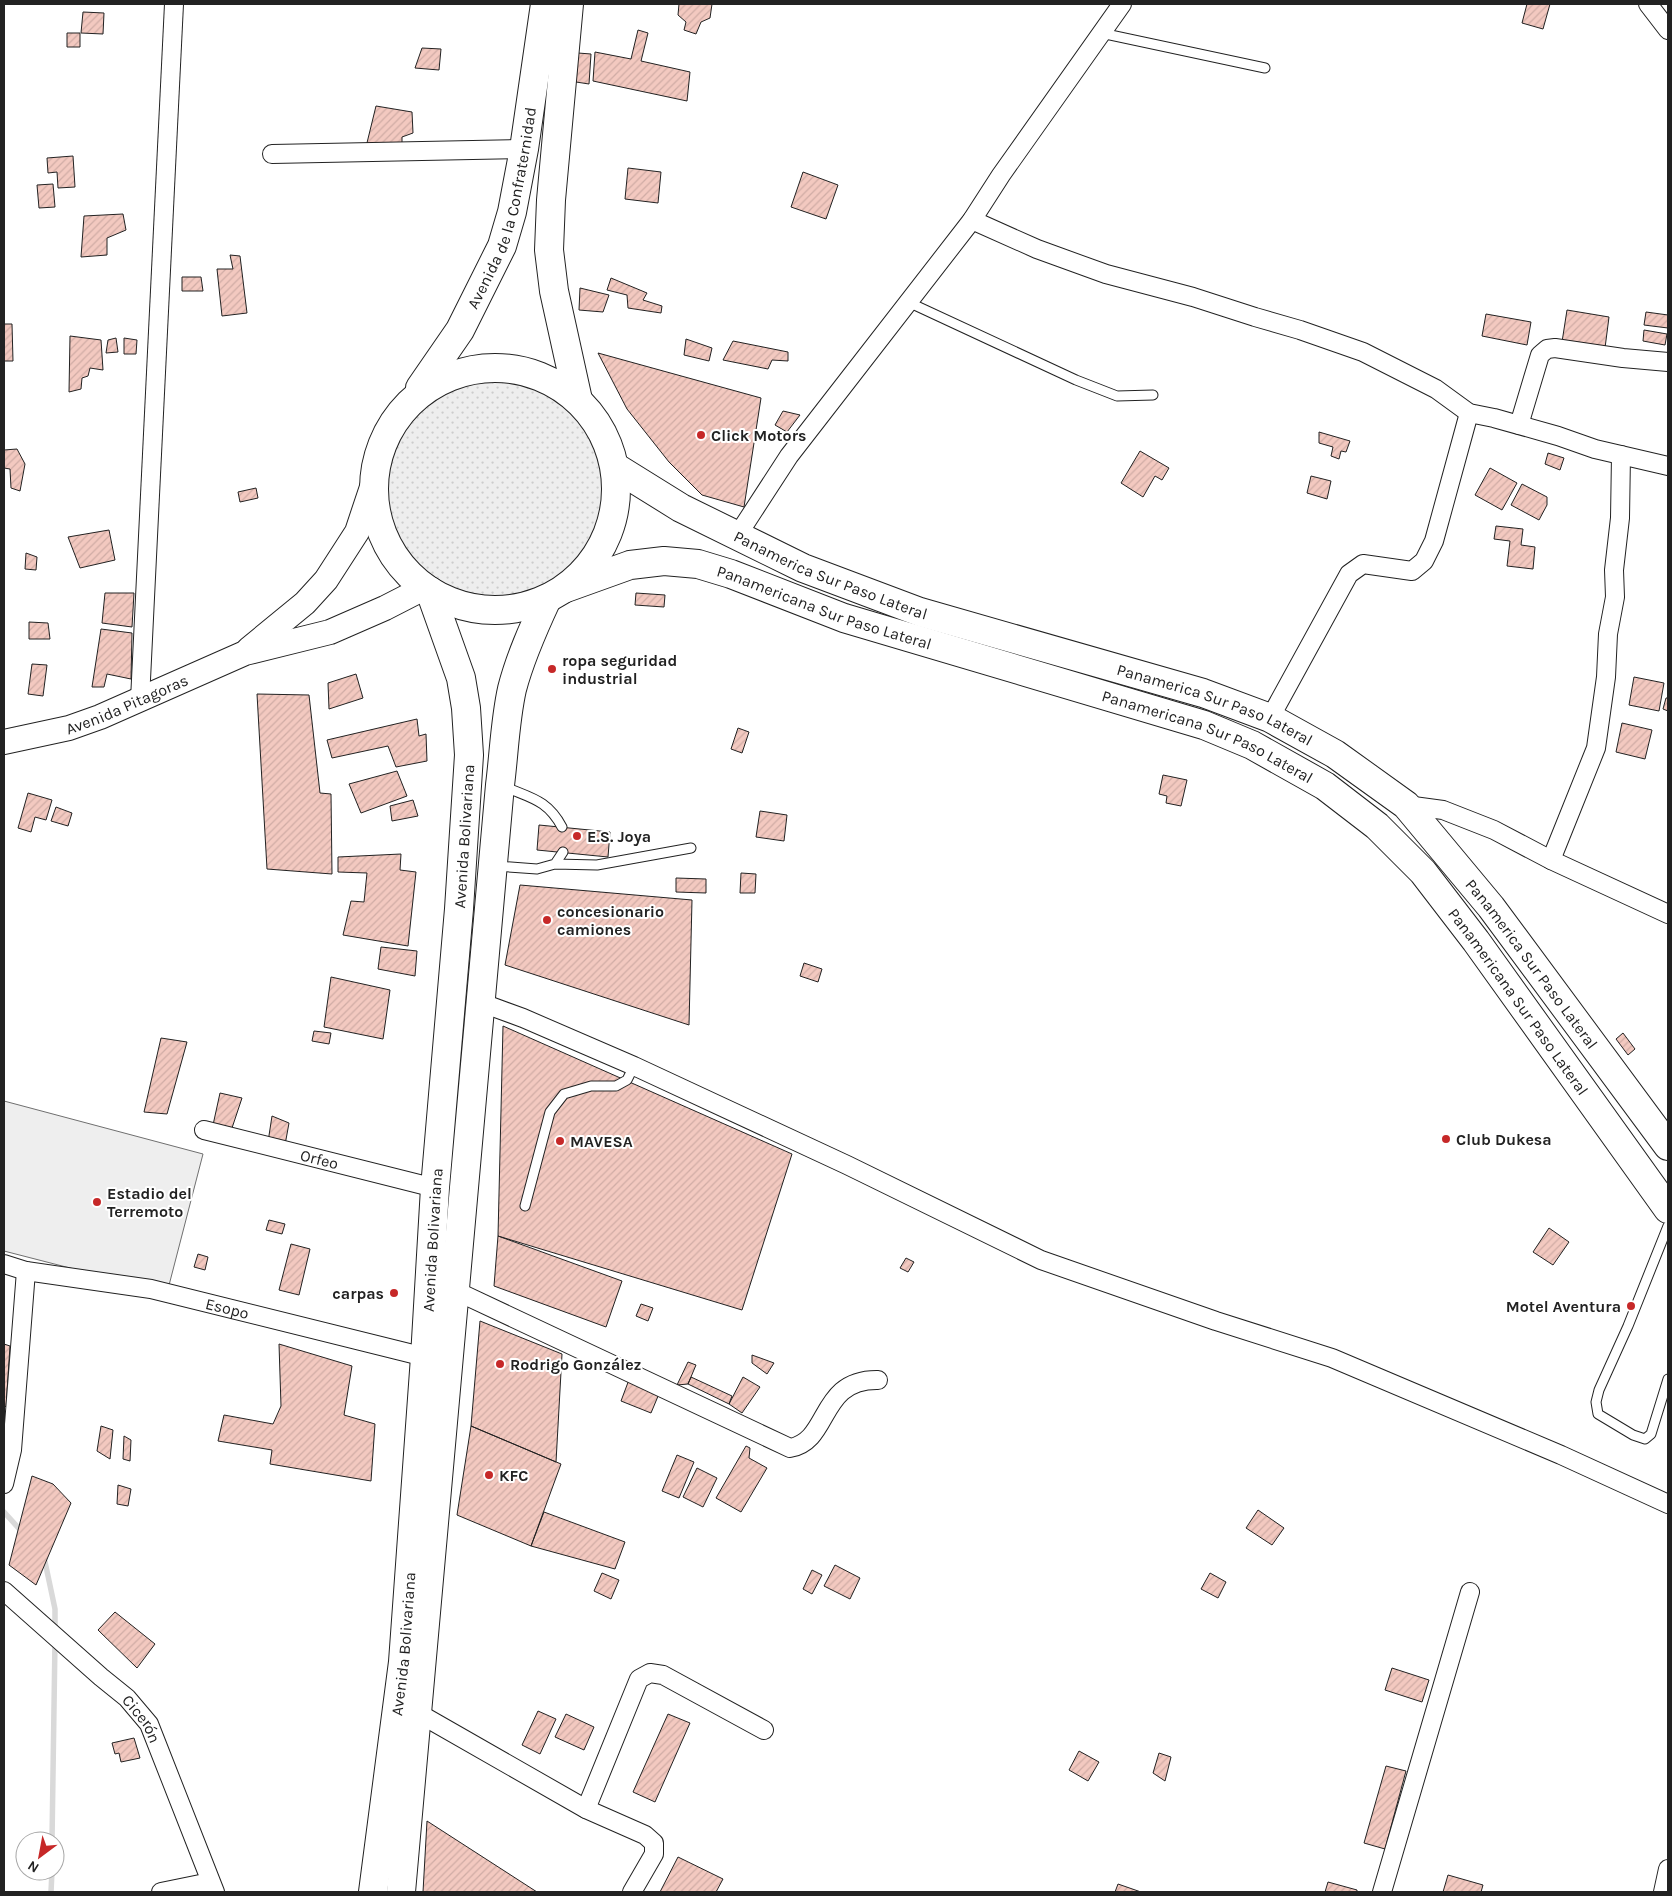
<svg xmlns="http://www.w3.org/2000/svg" width="1672" height="1896" font-family="Karla,sans-serif">
	<defs>
		<pattern id="grass-dots" width="8" height="8" patternUnits="userSpaceOnUse" patternTransform="scale(1.25)"><rect width="8" height="8" fill="#eee"/><path d="M2 2h.1M6 6h.1" fill="none" stroke="#ccc" stroke-width="1.8" stroke-linecap="round"/></pattern>
		<pattern id="building-hatch" width="6" height="6" patternUnits="userSpaceOnUse" patternTransform="scale(1.25)"><rect width="6" height="6" fill="#f3c9c0"/><path d="M-1 1l2-2M0 6l6-6M5 7l2-2" fill="none" stroke="#d0aca5"/></pattern>
	</defs>
	<rect width="100%" height="100%" fill="#fff"/>
	<!-- grass -->
	<path fill="url(#grass-dots)" stroke="#6f6f6f" d="M387 488a108 108 0 1 1 216 0a108 108 0 1 1-216 0Z"/>
	<!-- garden -->
	<path fill="#eee" stroke="#6f6f6f" d="M4 1101 203 1154 167 1293 4 1251Z"/>
	<g fill="none" stroke-linecap="round" stroke-linejoin="round">
		<!-- stream -->
		<path stroke="#d9d9d9" stroke-width="5.5" d="M4 1512 23 1533
			M44 1557 55 1609V1631
			M52 1841 55 1641
			M51 1892 52 1871"/>
	</g>
	<!-- building -->
	<path fill="url(#building-hatch)" stroke="#222" d="M679 4H712L710 18 701 22 696 34 684 30 686 22 678 15Z
		M1527 4H1550L1543 29 1522 23Z
		M83 12 104 13 103 34 81 33Z
		M638 30 648 33 641 61 690 72 687 101 593 81 595 52 631 59Z
		M67 33H80V47H67Z
		M422 48 441 49 439 70 415 68Z
		M578 53 591 54 589 84 576 82Z
		M376 106 412 112 413 133 402 137V150L365 151Z
		M73 156 75 187 58 188 57 172 48 173 47 158Z
		M628 168 661 172 658 203 625 199Z
		M803 172 838 185 826 219 791 207Z
		M53 184 55 207 39 208 37 185Z
		M123 214 126 230 107 238V255L81 257 84 216Z
		M230 255 240 256 247 313 222 316 217 269H233Z
		M182 277H201L203 291H182Z
		M611 278 647 293 643 300 662 306 661 313 628 308 627 295 607 290Z
		M580 288 609 295 603 312 579 310Z
		M1567 310 1609 317 1605 348 1562 342Z
		M1646 312 1668 315V328L1644 325Z
		M1486 314 1531 322 1527 345 1482 336Z
		M4 324H12L13 361H4Z
		M1644 330 1667 334 1665 345 1643 341Z
		M70 336 101 340 103 370 90 368 88 376 82 378 81 389 69 392Z
		M116 338 118 352 106 353 108 340Z
		M124 338 137 340 136 354H124Z
		M686 339 712 348 709 361 684 355Z
		M733 341 788 352V361L772 360 768 369 723 360Z
		M598 353 761 398 744 507 702 495 669 462 627 409Z
		M783 411 800 415 787 432 775 425Z
		M1319 432 1350 441 1346 452 1341 451 1339 459 1331 456 1333 447 1319 443Z
		M17 449 25 464 20 491 11 488 10 469 4 468V450Z
		M1140 451 1169 468 1162 480 1155 476 1143 497 1121 483Z
		M1548 453 1564 458 1560 470 1545 464Z
		M1490 468 1517 483 1502 510 1475 495Z
		M1311 476 1331 481 1327 499 1307 493Z
		M1522 484 1547 497V505L1539 520 1511 505Z
		M256 488 258 498 240 502 238 492Z
		M1496 526 1523 529 1521 545 1535 547 1533 569 1507 566 1510 541 1494 539Z
		M109 530 115 560 80 568 68 537Z
		M26 553 37 557 36 570 25 569Z
		M105 593H134L132 627 102 623Z
		M636 593 665 595 664 607 635 605Z
		M29 622 48 623 50 639H29Z
		M101 629 132 633 131 679 107 674 104 687H92Z
		M32 664 47 665 43 696 28 694Z
		M356 674 363 698 329 709 328 683Z
		M1634 677 1664 683 1659 711 1629 705Z
		M257 694 309 695 320 793 331 794 332 874 267 869Z
		M1666 698H1668V711L1663 709Z
		M417 719 419 736 426 734 427 761 396 767 388 746 332 758 327 740Z
		M1622 723 1652 730 1645 759 1616 752Z
		M738 728 749 732 742 753 731 749Z
		M397 771 407 796 361 813 349 784Z
		M1163 775 1187 780 1181 806 1166 803 1167 796 1159 794Z
		M28 793 52 800 46 820 35 817 31 832 18 828Z
		M413 800 418 816 392 821 390 806Z
		M56 807 72 813 68 826 51 821Z
		M760 811 787 815 784 841 756 837Z
		M539 825 610 832 608 857 537 850Z
		M401 854 400 870 416 872 408 946 343 935 351 901 364 902 367 873 338 872V857Z
		M741 873 756 874 755 893H740Z
		M676 878 706 879V893L676 892Z
		M520 885 692 900 689 1025 505 965Z
		M381 947 417 951 415 976 378 969Z
		M804 963 822 969 818 982 800 976Z
		M331 977 390 990 383 1039 324 1027Z
		M503 1026 792 1154 742 1310 498 1236Z
		M314 1031 331 1033 329 1044 312 1041Z
		M1623 1033 1635 1049 1628 1055 1616 1039Z
		M161 1038 187 1042 167 1114 144 1112Z
		M220 1093 242 1098 231 1131 213 1125Z
		M272 1116 289 1123 285 1145 268 1142Z
		M269 1220 285 1224 282 1234 266 1230Z
		M1549 1228 1569 1242 1553 1265 1533 1252Z
		M498 1236 622 1281 606 1327 494 1286Z
		M291 1244 310 1249 299 1295 279 1290Z
		M198 1254 208 1257 205 1270 194 1267Z
		M906 1258 914 1262 908 1272 900 1268Z
		M641 1304 653 1308 648 1321 636 1316Z
		M480 1321 562 1354 556 1462 471 1426Z
		M4 1344 10 1346 6 1407 4 1405Z
		M279 1344 352 1366 344 1415 375 1424 371 1481 270 1464 272 1450 218 1441 224 1415 273 1424 281 1406Z
		M752 1355 774 1363 767 1374 752 1363Z
		M688 1362 696 1365 688 1384 677 1385Z
		M630 1377 661 1389 651 1413 621 1401Z
		M691 1377 732 1396 729 1404 688 1384Z
		M743 1377 760 1387 742 1413 729 1404Z
		M101 1426 113 1430 110 1459 97 1451Z
		M471 1426 561 1464 531 1546 457 1515Z
		M124 1436 131 1440 130 1461 123 1459Z
		M746 1446 750 1448 749 1458 767 1468 741 1512 716 1498Z
		M677 1455 694 1462 679 1498 662 1491Z
		M697 1468 717 1478 703 1507 683 1497Z
		M32 1476 53 1484 71 1503 36 1585 9 1565Z
		M118 1485 131 1489 128 1506 117 1504Z
		M1258 1510 1284 1528 1272 1545 1246 1528Z
		M544 1512 625 1542 615 1569 531 1546Z
		M835 1565 860 1578 850 1599 824 1586Z
		M812 1570 822 1575 812 1594 803 1589Z
		M602 1573 619 1580 611 1599 594 1591Z
		M1210 1573 1226 1582 1218 1598 1201 1589Z
		M115 1612 155 1644 137 1668 98 1630Z
		M1392 1668 1429 1680 1422 1702 1385 1690Z
		M538 1711 556 1719 540 1754 522 1745Z
		M566 1714 594 1727 584 1750 555 1737Z
		M668 1714 690 1723 655 1802 633 1792Z
		M134 1738 140 1758 121 1762 119 1753 115 1754 112 1743Z
		M1079 1751 1099 1762 1088 1781 1069 1770Z
		M1159 1753 1171 1757 1165 1781 1153 1773Z
		M1386 1766 1406 1771 1385 1849 1364 1843Z
		M427 1821 537 1892H423Z
		M678 1857 723 1879 716 1892H660Z
		M1448 1875 1483 1885 1481 1892H1443Z
		M1328 1882 1357 1890V1892H1325Z
		M1118 1884 1141 1892H1115Z"/>
	<g fill="none" stroke-linecap="round" stroke-linejoin="round">
		<!-- service casing -->
		<g stroke="#222" stroke-width="11">
			<path id="service" d="M1101 33 1265 68
				M908 302 1076 380 1117 396 1153 395
				M503 786C530 798 547 799 562 827
				M555 864 597 865 691 848
				M496 866 537 869 555 864 563 852
				M525 1206 550 1112 564 1094 591 1086H616L627 1080 634 1066
				M1668 1226 1628 1326 1599 1390 1596 1402 1598 1414 1633 1435 1645 1439 1651 1434 1668 1379"/>
		</g>
		<!-- minor casing -->
		<g stroke="#222" stroke-width="20">
			<g id="minor">
				<path d="M1648 4 1668 30"/>
				<path d="M272 154 524 149"/>
				<path d="M972 220 1037 249 1106 274 1193 297 1255 317 1300 330 1363 352 1436 389 1469 413 1494 418 1558 436 1595 449 1668 466"/>
				<path d="M1519 425 1540 355 1547 349 1555 348 1623 358 1668 362"/>
				<path d="M737 536 789 456 972 220 1001 175 1122 4"/>
				<path d="M140 700 174 4"/>
				<path d="M1270 718 1349 574 1363 564 1412 571 1424 561 1434 541 1469 413"/>
				<path d="M1406 805 1443 810 1494 830 1551 860 1668 914"/>
				<path d="M1551 860 1596 748 1606 677 1608 634 1615 597 1614 570 1620 518 1621 455"/>
				<path d="M482 1003 523 1018 634 1066 847 1165 1041 1260 1216 1321 1332 1358 1561 1455 1668 1504"/>
				<path id="s1" d="M204 1130 435 1188"/>
				<path id="s2" d="M4 1264 26 1271 151 1289 425 1357"/>
				<path d="M456 1291 790 1448C831 1441 818 1379 878 1380"/>
				<path d="M4 1484 12 1450 26 1271"/>
				<path id="s3" d="M4 1591 101 1677 127 1698 149 1724 215 1892"/>
				<path d="M418 1713 586 1809 645 1835 654 1843V1854L632 1892"/>
				<path d="M586 1809 639 1679 650 1673 663 1675 764 1730"/>
				<path d="M161 1892 210 1882"/>
				<path d="M1382 1892 1470 1592"/>
				<path d="M1663 1892 1668 1869"/>
			</g>
		</g>
		<!-- secondary casing -->
		<g stroke="#222" stroke-width="26">
			<g id="secondary">
				<path d="M249 649 305 603 326 580 357 532 372 487"/>
				<path id="s4" d="M4 742 69 728 100 717 245 653 330 632 385 608 424 588"/>
			</g>
		</g>
		<!-- trunk casing -->
		<g stroke="#222" stroke-width="30">
			<g id="trunk">
				<path d="M569 4 551 200 549 250 554 291 578 400"/>
				<circle cx="495" cy="489" r="121"/>
				<path id="s5" d="M420 388 460 330 502 246 512 212 524 149 545 4"/>
				<path id="s6" d="M615 467 681 508 803 568 920 612 1203 693 1270 718 1335 754 1406 805 1491 907 1668 1146"/>
				<path id="s7" d="M566 588 630 565 664 561 698 564 731 574 844 618 1204 725 1252 745 1325 786 1377 826 1423 872 1476 941 1668 1209"/>
				<path id="s8" d="M373 1892 403 1662 425 1357 435 1188 459 909 469 755 466 708 461 678 430 591"/>
				<path d="M401 1892 500 785C504 754 505 720 512 689 520 658 533 629 547 599"/>
			</g>
		</g>
		<!-- service -->
		<use href="#service" stroke="#fff" stroke-width="9"/>
		<!-- minor -->
		<use href="#minor" stroke="#fff" stroke-width="18"/>
		<!-- secondary -->
		<use href="#secondary" stroke="#fff" stroke-width="24"/>
		<!-- trunk -->
		<use href="#trunk" stroke="#fff" stroke-width="28"/>
	</g>
	<!-- markers -->
	<g fill="#c62828" stroke="#fff" stroke-width="2">
		<circle cx="701" cy="435" r="5"/>
		<circle cx="552" cy="669" r="5"/>
		<circle cx="577" cy="836" r="5"/>
		<circle cx="547" cy="920" r="5"/>
		<circle cx="1446" cy="1139" r="5"/>
		<circle cx="560" cy="1141" r="5"/>
		<circle cx="97" cy="1202" r="5"/>
		<circle cx="394" cy="1293" r="5"/>
		<circle cx="1631" cy="1306" r="5"/>
		<circle cx="500" cy="1364" r="5"/>
		<circle cx="489" cy="1475" r="5"/>
	</g>
	<g text-anchor="middle" dominant-baseline="central" stroke-width="4" stroke-linejoin="round" paint-order="stroke">
		<!-- street labels -->
		<g font-size="16" fill="#222" stroke="#fff">
			<text stroke="none"><textPath href="#s5" startOffset="201">Avenida de la Confraternidad</textPath></text>
			<text stroke="none"><textPath href="#s6" startOffset="242">Panamerica Sur Paso Lateral</textPath></text>
			<text stroke="none"><textPath href="#s7" startOffset="270">Panamericana Sur Paso Lateral</textPath></text>
			<text stroke="none"><textPath href="#s4" startOffset="129">Avenida Pitagoras</textPath></text>
			<text stroke="none"><textPath href="#s6" startOffset="648">Panamerica Sur Paso Lateral</textPath></text>
			<text stroke="none"><textPath href="#s7" startOffset="675">Panamericana Sur Paso Lateral</textPath></text>
			<text stroke="none"><textPath href="#s8" startOffset="1060">Avenida Bolivariana</textPath></text>
			<text stroke="none"><textPath href="#s6" startOffset="1069">Panamerica Sur Paso Lateral</textPath></text>
			<text stroke="none"><textPath href="#s7" startOffset="1095">Panamericana Sur Paso Lateral</textPath></text>
			<text stroke="none"><textPath href="#s1" startOffset="119">Orfeo</textPath></text>
			<text stroke="none"><textPath href="#s8" startOffset="655">Avenida Bolivariana</textPath></text>
			<text stroke="none"><textPath href="#s2" startOffset="228">Esopo</textPath></text>
			<text stroke="none"><textPath href="#s8" startOffset="250">Avenida Bolivariana</textPath></text>
			<text stroke="none"><textPath href="#s3" startOffset="189">Cicerón</textPath></text>
		</g>
		<!-- poi labels -->
		<g font-size="16" font-weight="bold" fill="#222" stroke="#fff" text-anchor="start">
			<text x="711" y="435">Click Motors</text>
			<text x="562" y="660">ropa seguridad<tspan x="562" dy="18">industrial</tspan></text>
			<text x="587" y="836">E.S. Joya</text>
			<text x="557" y="911">concesionario<tspan x="557" dy="18">camiones</tspan></text>
			<text x="1456" y="1139">Club Dukesa</text>
			<text x="570" y="1141">MAVESA</text>
			<text x="107" y="1193">Estadio del<tspan x="107" dy="18">Terremoto</tspan></text>
			<text x="384" y="1293" text-anchor="end">carpas</text>
			<text x="1621" y="1306" text-anchor="end">Motel Aventura</text>
			<text x="510" y="1364">Rodrigo González</text>
			<text x="499" y="1475">KFC</text>
		</g>
	</g>
	<!-- border -->
	<rect width="1672" height="1896" fill="none" stroke="#222222" stroke-width="10"/>
	<!-- north arrow -->
	<g transform="translate(40 1856) rotate(212)"><circle r="24" fill="#ffffff" stroke="#a7a7a7"/>
	<path d="M0-4L9 19L0 12L-9 19Z" fill="#c62828"/>
	<text y="-8" font-size="14" font-weight="bold" text-anchor="middle" fill="#222222">N</text>
	</g>
</svg>
